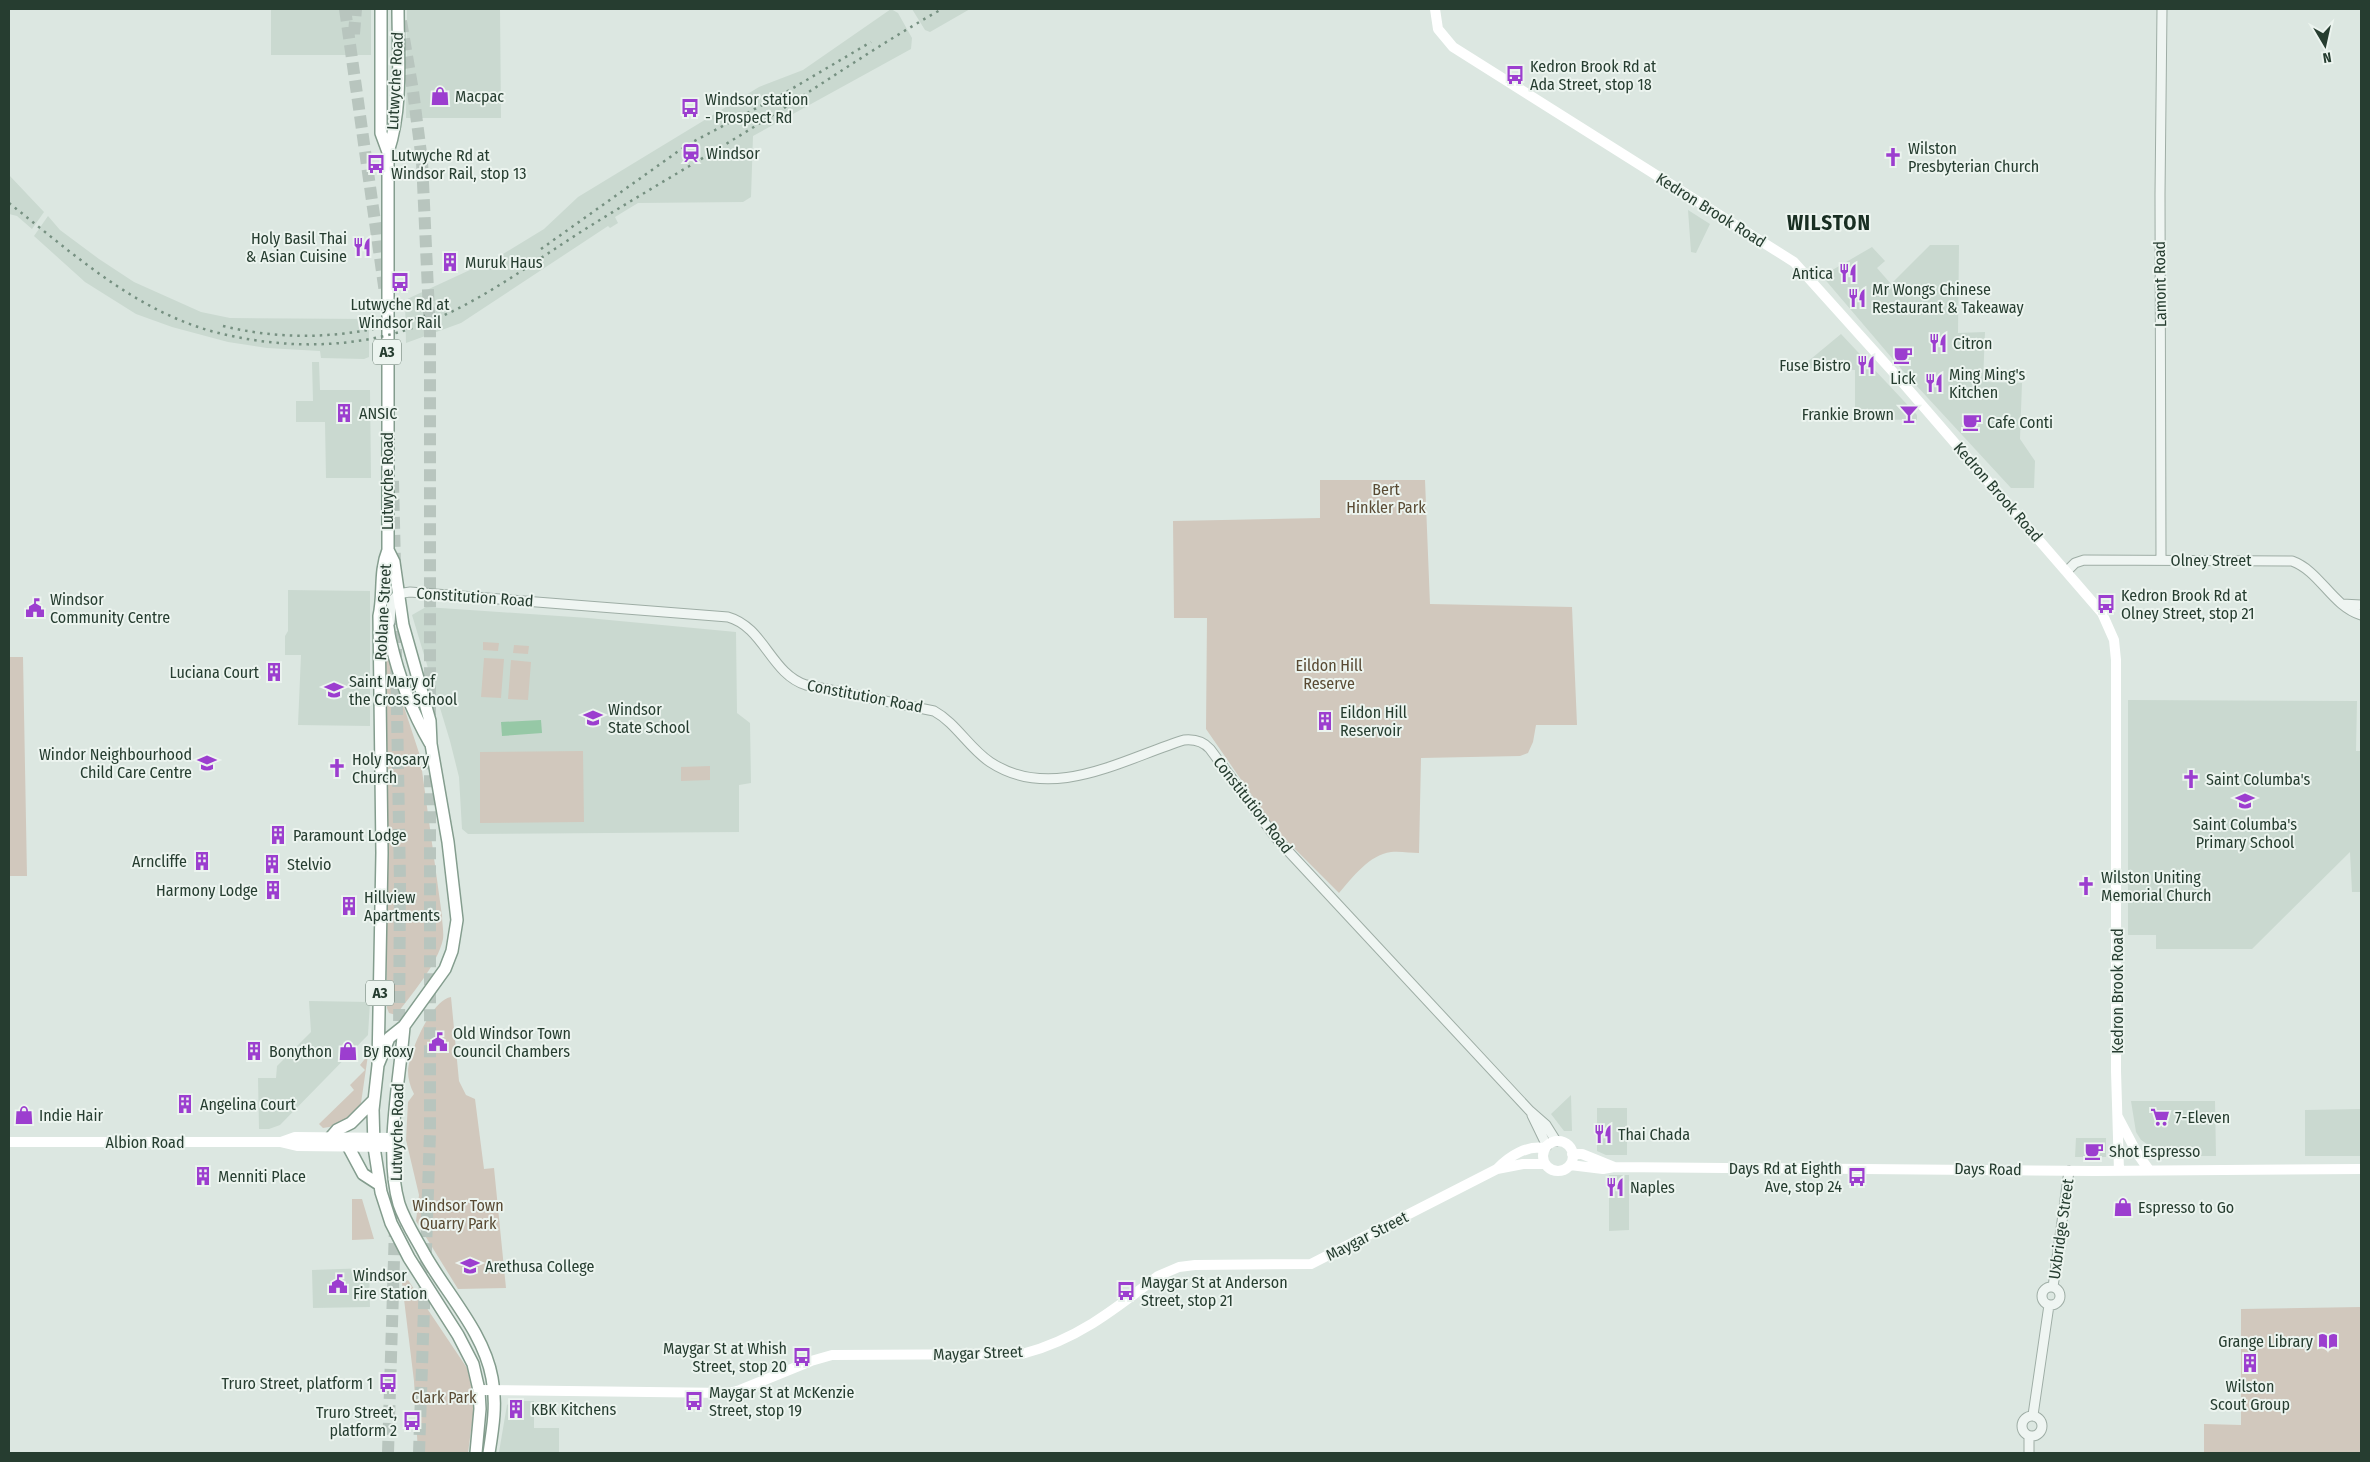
<svg xmlns="http://www.w3.org/2000/svg" width="2370" height="1462" font-family="'Fira Sans Condensed',sans-serif">
	<rect width="100%" height="100%" fill="#dce7e1"/>
	<!-- built -->
	<path fill="#cad9d0" d="M271 9H371V55H271Z
		M407 9H500L501 118H406Z
		M891 9 898 13 912 38 911 49 753 136 751 197 743 202 638 203 615 217 618 223 610 228 608 226 461 323 406 343 405 300 498 257 544 229 578 197 759 87 803 70Z
		M912 9H970L930 32 925 30Z
		M9 175 44 212 32 229 17 216 9 214Z
		M1688 210 1710 224 1696 253 1691 252Z
		M48 216 60 230 99 259 134 282 201 312 230 318 369 319V357L364 359 321 358 320 351 267 348 228 342 172 327 136 314 85 282 34 236Z
		M1930 245H1959L1958 333 1985 332 1983 382 2022 383 2020 439 2035 461 2034 488H2011L1903 371 1822 276 1872 247 1885 261 1877 268 1891 284Z
		M1841 334 1917 415V420L1855 419V370L1800 368Z
		M312 362H319L320 390H370L371 478H326L325 422H296V401H313Z
		M288 590 370 591V726L298 725 301 655H285V636L288 631Z
		M426 607 588 618 736 632 737 713 750 723 751 783 739 785V832L468 834 462 829 459 777 450 741 412 615Z
		M2128 700 2357 701 2356 751H2361V892H2352L2350 852 2252 949H2156V935H2128Z
		M309 1001 370 1002 368 1035 280 1125 269 1129H259L258 1078H276L277 1066 311 1032Z
		M1571 1095 1572 1131H1564L1551 1114Z
		M2131 1101H2215L2216 1156H2183L2168 1153 2150 1146 2141 1140 2136 1132Z
		M1597 1108H1627V1155H1606L1597 1151Z
		M2361 1109V1156H2305V1110Z
		M2076 1138H2106V1157H2075Z
		M1609 1175H1629V1230L1609 1231Z
		M369 1268 370 1307 313 1308 312 1270Z
		M511 1401H534V1428H559V1452H499L507 1405Z"/>
	<!-- green -->
	<path fill="#d1c8bd" d="M1320 480H1425L1430 604 1572 607 1577 725H1536L1533 742 1528 753 1520 756 1421 758 1419 853C1411 853 1400 851 1391 852 1369 855 1353 877 1339 893L1276 830 1206 729 1207 618H1174L1173 521 1320 518Z
		M483 642 499 643 498 651 483 650Z
		M514 645 529 646 528 654 513 653Z
		M9 657H23L27 876H9Z
		M385 658H388L420 756 442 916C442 923 444 932 443 939 438 964 411 995 396 1015L389 1013 387 1008Z
		M484 658 504 659 501 698 481 697Z
		M511 660 531 662 528 700 508 699Z
		M583 751 584 822 480 823V752Z
		M710 766V780L681 781V767Z
		M451 997 459 1081 466 1095 475 1099 484 1169 494 1168 506 1288 458 1289 416 1221 419 1195 406 1140 408 1102 414 1094C410 1086 408 1079 408 1071 409 1053 431 1000 451 997Z
		M368 1055 361 1103C354 1118 340 1126 323 1128L319 1124 354 1090 350 1085 365 1070 360 1065Z
		M352 1199H362L374 1239 352 1240Z
		M408 1280 467 1368 473 1394V1415L468 1453H418L414 1381 402 1283Z
		M2361 1307V1453H2204V1424L2241 1425V1309Z"/>
	<!-- water -->
	<path fill="#96c8a6" d="M541 720 542 733 502 736 501 722Z"/>
	<g fill="none" stroke-linecap="round" stroke-linejoin="round">
		<!-- motorway-tunnel -->
		<path stroke="#b8c5be" stroke-width="12" stroke-dasharray="12 6" stroke-linecap="butt" d="M345 9 385 293
			M401 21 413 91 422 161 430 334V717
			M354 34 356 9
			M393 481 395 566
			M395 595 400 882 399 1040
			M388 1453 396 1195
			M419 1453 430 1133V752"/>
		<!-- tertiary casing -->
		<g stroke="#9eada5" stroke-width="11">
			<path id="tertiary" d="M2161 560 2160 194 2162 9
				M2067 571 2075 563 2084 560 2292 561C2320 571 2332 606 2361 615
				M2342 604 2361 605
				M390 622C392 606 387 594 410 592L728 617C764 627 771 674 806 685L934 711C956 723 969 748 990 762 1052 803 1123 759 1184 740 1194 739 1203 741 1210 749L1276 838 1530 1111 1546 1125 1556 1141
				M1532 1115 1547 1146
				M2042 1296a9 9 0 1 1 18 0a9 9 0 1 1-18 0Z
				M2053 1287 2069 1171
				M2033 1415 2049 1305
				M2022 1426a10 10 0 1 1 20 0a10 10 0 1 1-20 0Z
				M2029 1453V1436"/>
		</g>
		<!-- trunk casing -->
		<g stroke="#849d8e" stroke-width="14">
			<path id="trunk" d="M381 9V133L388 152V550L394 562 403 625 430 721 431 744 448 842 457 920 452 951 445 969 404 1026 389 1038 378 1065 373 1110 374 1147 381 1192 391 1223 409 1258 458 1335 473 1364 479 1390 480 1409 476 1453
				M388 152C403 107 398 56 398 9
				M385 612C388 621 388 630 390 639 398 674 412 712 430 743
				M404 1026C400 1079 384 1153 399 1204 405 1222 416 1238 425 1255 447 1294 484 1333 492 1378 497 1403 493 1428 489 1453
				M378 1065 382 853 379 616C384 594 379 572 388 550
				M331 1137 337 1130 351 1123 374 1100
				M348 1146 363 1174 380 1185"/>
		</g>
		<!-- tertiary -->
		<use href="#tertiary" stroke="#eff5f2" stroke-width="9"/>
		<!-- secondary -->
		<path stroke="#fff" stroke-width="10" d="M1435 9 1438 29 1453 47 1794 262 1902 382 2102 613 2114 640 2116 660V1071L2119 1171
			M2118 1117 2137 1153 2149 1170
			M1543 1156a15 15 0 1 1 30 0a15 15 0 1 1-30 0Z
			M9 1142H280L297 1146 394 1147
			M281 1142 295 1137 395 1138
			M1572 1154H1582L1614 1167
			M1570 1165 1603 1169 1614 1167 2095 1171 2361 1169
			M1497 1169C1509 1156 1527 1145 1545 1148
			M479 1390 729 1393 740 1390 811 1361 832 1355 1022 1354C1076 1340 1114 1310 1158 1276L1179 1267 1195 1265 1311 1264 1497 1169 1523 1164H1545"/>
		<!-- trunk -->
		<use href="#trunk" stroke="#fff" stroke-width="11"/>
		<!-- rail -->
		<path stroke="#769081" stroke-width="2.5" stroke-dasharray="2.5 5" stroke-linecap="butt" d="M9 203C71 252 133 309 211 331 274 348 343 350 406 330 473 309 528 265 587 228 646 191 706 157 765 120 824 83 881 43 942 9
			M541 249 687 145 783 94 871 42
			M223 326C293 343 359 337 427 315"/>
	</g>
	<!-- icons -->
	<defs>
		<g id="bus-bare" transform="scale(1.5)"><path d="M-5-6H5V4H4V6H2V4H-2V6H-4V4H-5ZM-3.5-4V0h7V-4ZM-3.5 1.2v1.5H-2V1.2ZM2 1.2v1.5H3.5V1.2Z" fill="#9c3ecf" stroke="#ecf4ef" stroke-width="2.5" paint-order="stroke"/></g>
		<g id="shop-bare" transform="scale(1.5)"><path d="M-5-2.5h2.3a2.7 3.5 0 0 1 5.4 0H5L5.5 6h-11ZM-1.5-2.5h3a1.5 2.3 0 0 0-3 0Z" fill="#9c3ecf" stroke="#ecf4ef" stroke-width="2.5" paint-order="stroke"/></g>
		<g id="station-bare" transform="scale(1.5)"><path d="M-3-6H3Q5-6 5-4V2Q5 4 3 4L4.5 6H3L1.5 4h-3L-3 6H-4.5L-3 4Q-5 4-5 2V-4Q-5-6-3-6ZM-3.5-4v3h7v-3ZM-3.5 1v1.5H-2V1ZM2 1v1.5H3.5V1Z" fill="#9c3ecf" stroke="#ecf4ef" stroke-width="2.5" paint-order="stroke"/></g>
		<g id="church-bare" transform="scale(1.5)"><path d="M-1.2-6h2.4v3.5h3.3v2.4h-3.3V6h-2.4V-.1h-3.3v-2.4h3.3Z" fill="#9c3ecf" stroke="#ecf4ef" stroke-width="2.5" paint-order="stroke"/></g>
		<g id="restaurant-bare" transform="scale(1.5)"><path d="M-5-6h1v4h1v-4h1v4h1v-4h1v5L-1.5 .5V6h-2V.5L-5-1ZM5-6V6H3V1.5H1.5Q1.5-4 5-6Z" fill="#9c3ecf" stroke="#ecf4ef" stroke-width="2.5" paint-order="stroke"/></g>
		<g id="building-bare" transform="scale(1.5)"><path d="M-4-6H4V6H1V3H-1V6H-4ZM-2.5-4.3h1.7v1.8h-1.7ZM.8-4.3h1.7v1.8H.8ZM-2.5-1h1.7V.8h-1.7ZM.8-1h1.7V.8H.8Z" fill="#9c3ecf" stroke="#ecf4ef" stroke-width="2.5" paint-order="stroke"/></g>
		<g id="cafe-bare" transform="scale(1.5)"><path d="M-5.5-4.5H6V0H3Q3 3.5 0 3.5H-2.5Q-5.5 3.5-5.5 0ZM3-3.2v2h1.7v-2ZM-6 4.5H4V6H-6Z" fill="#9c3ecf" stroke="#ecf4ef" stroke-width="2.5" paint-order="stroke"/></g>
		<g id="bar-bare" transform="scale(1.5)"><path d="M-6-5H6L.8 .8V4.5H3.5V6h-7V4.5H-.8V.8Z" fill="#9c3ecf" stroke="#ecf4ef" stroke-width="2.5" paint-order="stroke"/></g>
		<g id="civic-bare" transform="scale(1.5)"><path d="M-.6-6.5H3V-4.5H.6V-3L4-1V1h2V6H-6V1h2V-1L-.6-3ZM-1.2 2.5V6h2.4V2.5Z" fill="#9c3ecf" stroke="#ecf4ef" stroke-width="2.5" paint-order="stroke"/></g>
		<g id="school-bare" transform="scale(1.5)"><path d="M0-5L7-2L0 1L-7-2ZM-4 1L0 2.5L4 1V4Q0 6-4 4Z" fill="#9c3ecf" stroke="#ecf4ef" stroke-width="2.5" paint-order="stroke"/></g>
		<g id="supermarket-bare" transform="scale(1.5)"><path d="M-6-5.5h2.5l.6 2H6L4.5 2H-2.5L-4.4-4H-6ZM-1.5 3.2a1.3 1.3 0 1 0 .1 0ZM3 3.2a1.3 1.3 0 1 0 .1 0Z" fill="#9c3ecf" stroke="#ecf4ef" stroke-width="2.5" paint-order="stroke"/></g>
		<g id="library-bare" transform="scale(1.5)"><path d="M-6-4Q-3-5.5-.7-3.5V5Q-3 3-6 4ZM6-4Q3-5.5 .7-3.5V5Q3 3 6 4Z" fill="#9c3ecf" stroke="#ecf4ef" stroke-width="2.5" paint-order="stroke"/></g>
	</defs>
	<g fill-rule="evenodd">
		<use href="#bus-bare" x="1515" y="75"/>
		<use href="#shop-bare" x="440" y="96"/>
		<use href="#bus-bare" x="690" y="108"/>
		<use href="#station-bare" x="691" y="153"/>
		<use href="#church-bare" x="1893" y="157"/>
		<use href="#bus-bare" x="376" y="164"/>
		<use href="#restaurant-bare" x="362" y="247"/>
		<use href="#building-bare" x="450" y="262"/>
		<use href="#restaurant-bare" x="1848" y="273"/>
		<use href="#bus-bare" x="400" y="282"/>
		<use href="#restaurant-bare" x="1857" y="298"/>
		<use href="#restaurant-bare" x="1938" y="343"/>
		<use href="#cafe-bare" x="1903" y="355"/>
		<use href="#restaurant-bare" x="1866" y="365"/>
		<use href="#restaurant-bare" x="1934" y="383"/>
		<use href="#building-bare" x="344" y="413"/>
		<use href="#bar-bare" x="1909" y="414"/>
		<use href="#cafe-bare" x="1972" y="422"/>
		<use href="#bus-bare" x="2106" y="604"/>
		<use href="#civic-bare" x="35" y="608"/>
		<use href="#building-bare" x="274" y="672"/>
		<use href="#school-bare" x="334" y="690"/>
		<use href="#school-bare" x="593" y="718"/>
		<use href="#building-bare" x="1325" y="721"/>
		<use href="#school-bare" x="207" y="763"/>
		<use href="#church-bare" x="337" y="768"/>
		<use href="#church-bare" x="2191" y="779"/>
		<use href="#school-bare" x="2245" y="801"/>
		<use href="#building-bare" x="278" y="835"/>
		<use href="#building-bare" x="202" y="861"/>
		<use href="#building-bare" x="272" y="864"/>
		<use href="#church-bare" x="2086" y="886"/>
		<use href="#building-bare" x="273" y="890"/>
		<use href="#building-bare" x="349" y="906"/>
		<use href="#civic-bare" x="438" y="1042"/>
		<use href="#building-bare" x="254" y="1051"/>
		<use href="#shop-bare" x="348" y="1051"/>
		<use href="#building-bare" x="185" y="1104"/>
		<use href="#shop-bare" x="24" y="1115"/>
		<use href="#supermarket-bare" x="2160" y="1117"/>
		<use href="#restaurant-bare" x="1603" y="1134"/>
		<use href="#cafe-bare" x="2094" y="1151"/>
		<use href="#building-bare" x="203" y="1176"/>
		<use href="#bus-bare" x="1857" y="1177"/>
		<use href="#restaurant-bare" x="1615" y="1187"/>
		<use href="#shop-bare" x="2123" y="1207"/>
		<use href="#school-bare" x="470" y="1266"/>
		<use href="#civic-bare" x="338" y="1284"/>
		<use href="#bus-bare" x="1126" y="1291"/>
		<use href="#library-bare" x="2328" y="1341"/>
		<use href="#bus-bare" x="802" y="1357"/>
		<use href="#building-bare" x="2250" y="1363"/>
		<use href="#bus-bare" x="388" y="1383"/>
		<use href="#bus-bare" x="694" y="1401"/>
		<use href="#building-bare" x="516" y="1409"/>
		<use href="#bus-bare" x="412" y="1421"/>
	</g>
	<g text-anchor="middle" dominant-baseline="central" stroke-width="4" stroke-linejoin="round" paint-order="stroke">
		<!-- shield labels -->
		<g fill="#ecf4ef" stroke="#617469" stroke-width="1">
			<rect x="373" y="339.5" width="28" height="25" rx="4"/>
			<rect x="366" y="980.5" width="28" height="25" rx="4"/>
		</g>
		<g font-size="15" font-weight="bold" fill="#263d30">
			<text x="387" y="352">A3</text>
			<text x="380" y="993">A3</text>
		</g>
		<!-- poi labels -->
		<g font-size="16" fill="#263d30" stroke="#ecf4ef" text-anchor="start">
			<text x="1530" y="66">Kedron Brook Rd at<tspan x="1530" dy="18">Ada Street, stop 18</tspan></text>
			<text x="455" y="96">Macpac</text>
			<text x="705" y="99">Windsor station<tspan x="705" dy="18">- Prospect Rd</tspan></text>
			<text x="1908" y="148">Wilston<tspan x="1908" dy="18">Presbyterian Church</tspan></text>
			<text x="706" y="153">Windsor</text>
			<text x="391" y="155">Lutwyche Rd at<tspan x="391" dy="18">Windsor Rail, stop 13</tspan></text>
			<text x="347" y="238" text-anchor="end">Holy Basil Thai<tspan x="347" dy="18">&amp; Asian Cuisine</tspan></text>
			<text x="465" y="262">Muruk Haus</text>
			<text x="1833" y="273" text-anchor="end">Antica</text>
			<text x="1872" y="289">Mr Wongs Chinese<tspan x="1872" dy="18">Restaurant &amp; Takeaway</tspan></text>
			<text x="400" y="304" text-anchor="middle">Lutwyche Rd at<tspan x="400" dy="18">Windsor Rail</tspan></text>
			<text x="1953" y="343">Citron</text>
			<text x="1851" y="365" text-anchor="end">Fuse Bistro</text>
			<text x="1949" y="374">Ming Ming's<tspan x="1949" dy="18">Kitchen</tspan></text>
			<text x="1903" y="378" text-anchor="middle">Lick</text>
			<text x="359" y="413">ANSIC</text>
			<text x="1894" y="414" text-anchor="end">Frankie Brown</text>
			<text x="1987" y="422">Cafe Conti</text>
			<text x="2121" y="595">Kedron Brook Rd at<tspan x="2121" dy="18">Olney Street, stop 21</tspan></text>
			<text x="50" y="599">Windsor<tspan x="50" dy="18">Community Centre</tspan></text>
			<text x="259" y="672" text-anchor="end">Luciana Court</text>
			<text x="349" y="681">Saint Mary of<tspan x="349" dy="18">the Cross School</tspan></text>
			<text x="608" y="709">Windsor<tspan x="608" dy="18">State School</tspan></text>
			<text x="1340" y="712">Eildon Hill<tspan x="1340" dy="18">Reservoir</tspan></text>
			<text x="192" y="754" text-anchor="end">Windor Neighbourhood<tspan x="192" dy="18">Child Care Centre</tspan></text>
			<text x="352" y="759">Holy Rosary<tspan x="352" dy="18">Church</tspan></text>
			<text x="2206" y="779">Saint Columba's</text>
			<text x="2245" y="824" text-anchor="middle">Saint Columba's<tspan x="2245" dy="18">Primary School</tspan></text>
			<text x="293" y="835">Paramount Lodge</text>
			<text x="187" y="861" text-anchor="end">Arncliffe</text>
			<text x="287" y="864">Stelvio</text>
			<text x="2101" y="877">Wilston Uniting<tspan x="2101" dy="18">Memorial Church</tspan></text>
			<text x="258" y="890" text-anchor="end">Harmony Lodge</text>
			<text x="364" y="897">Hillview<tspan x="364" dy="18">Apartments</tspan></text>
			<text x="453" y="1033">Old Windsor Town<tspan x="453" dy="18">Council Chambers</tspan></text>
			<text x="269" y="1051">Bonython</text>
			<text x="363" y="1051">By Roxy</text>
			<text x="200" y="1104">Angelina Court</text>
			<text x="39" y="1115">Indie Hair</text>
			<text x="2175" y="1117">7-Eleven</text>
			<text x="1618" y="1134">Thai Chada</text>
			<text x="2109" y="1151">Shot Espresso</text>
			<text x="1842" y="1168" text-anchor="end">Days Rd at Eighth<tspan x="1842" dy="18">Ave, stop 24</tspan></text>
			<text x="218" y="1176">Menniti Place</text>
			<text x="1630" y="1187">Naples</text>
			<text x="2138" y="1207">Espresso to Go</text>
			<text x="485" y="1266">Arethusa College</text>
			<text x="353" y="1275">Windsor<tspan x="353" dy="18">Fire Station</tspan></text>
			<text x="1141" y="1282">Maygar St at Anderson<tspan x="1141" dy="18">Street, stop 21</tspan></text>
			<text x="2313" y="1341" text-anchor="end">Grange Library</text>
			<text x="787" y="1348" text-anchor="end">Maygar St at Whish<tspan x="787" dy="18">Street, stop 20</tspan></text>
			<text x="373" y="1383" text-anchor="end">Truro Street, platform 1</text>
			<text x="2250" y="1386" text-anchor="middle">Wilston<tspan x="2250" dy="18">Scout Group</tspan></text>
			<text x="709" y="1392">Maygar St at McKenzie<tspan x="709" dy="18">Street, stop 19</tspan></text>
			<text x="531" y="1409">KBK Kitchens</text>
			<text x="397" y="1412" text-anchor="end">Truro Street,<tspan x="397" dy="18">platform 2</tspan></text>
		</g>
		<!-- street labels -->
		<g font-size="16" fill="#263d30" stroke="#ecf4ef">
			<text transform="translate(395 81) rotate(-87)">Lutwyche Road</text>
			<text transform="translate(1711 210) rotate(32)">Kedron Brook Road</text>
			<text transform="translate(2160 284) rotate(-91)">Lamont Road</text>
			<text transform="translate(387 481) rotate(-90)">Lutwyche Road</text>
			<text transform="translate(1998 492) rotate(49)">Kedron Brook Road</text>
			<text x="2211" y="560">Olney Street</text>
			<text transform="translate(475 597) rotate(4)">Constitution Road</text>
			<text transform="translate(383 612) rotate(-87)">Roblane Street</text>
			<text transform="translate(865 696) rotate(11)">Constitution Road</text>
			<text transform="translate(1253 805) rotate(52)">Constitution Road</text>
			<text transform="translate(2117 991) rotate(-90)">Kedron Brook Road</text>
			<text transform="translate(397 1132) rotate(-89)">Lutwyche Road</text>
			<text x="145" y="1142">Albion Road</text>
			<text transform="translate(1988 1169) rotate(1)">Days Road</text>
			<text transform="translate(2061 1229) rotate(-82)">Uxbridge Street</text>
			<text transform="translate(1367 1236) rotate(-27)">Maygar Street</text>
			<text transform="translate(978 1353) rotate(-2)">Maygar Street</text>
		</g>
		<!-- park labels -->
		<g font-size="16" fill="#594a33" stroke="#ecf4ef">
			<text x="1386" y="489">Bert<tspan x="1386" dy="18">Hinkler Park</tspan></text>
			<text x="1329" y="665">Eildon Hill<tspan x="1329" dy="18">Reserve</tspan></text>
			<text x="458" y="1205">Windsor Town<tspan x="458" dy="18">Quarry Park</tspan></text>
			<text x="444" y="1397">Clark Park</text>
		</g>
		<!-- district labels -->
		<g font-size="21" font-weight="bold" letter-spacing="1" fill="#182e22" stroke="#ecf4ef">
			<text x="1829" y="223">WILSTON</text>
		</g>
	</g>
	<!-- border -->
	<rect width="2370" height="1462" fill="none" stroke="#263d30" stroke-width="20"/>
	<!-- north arrow -->
	<g transform="translate(2325 45) rotate(171)" stroke="#ecf4ef" stroke-width="4" paint-order="stroke">
	<path d="M0-4L9 19L0 12L-9 19Z" fill="#263d30"/>
	<text y="-8" font-size="14" font-weight="bold" text-anchor="middle" fill="#263d30">N</text>
	</g>
</svg>
